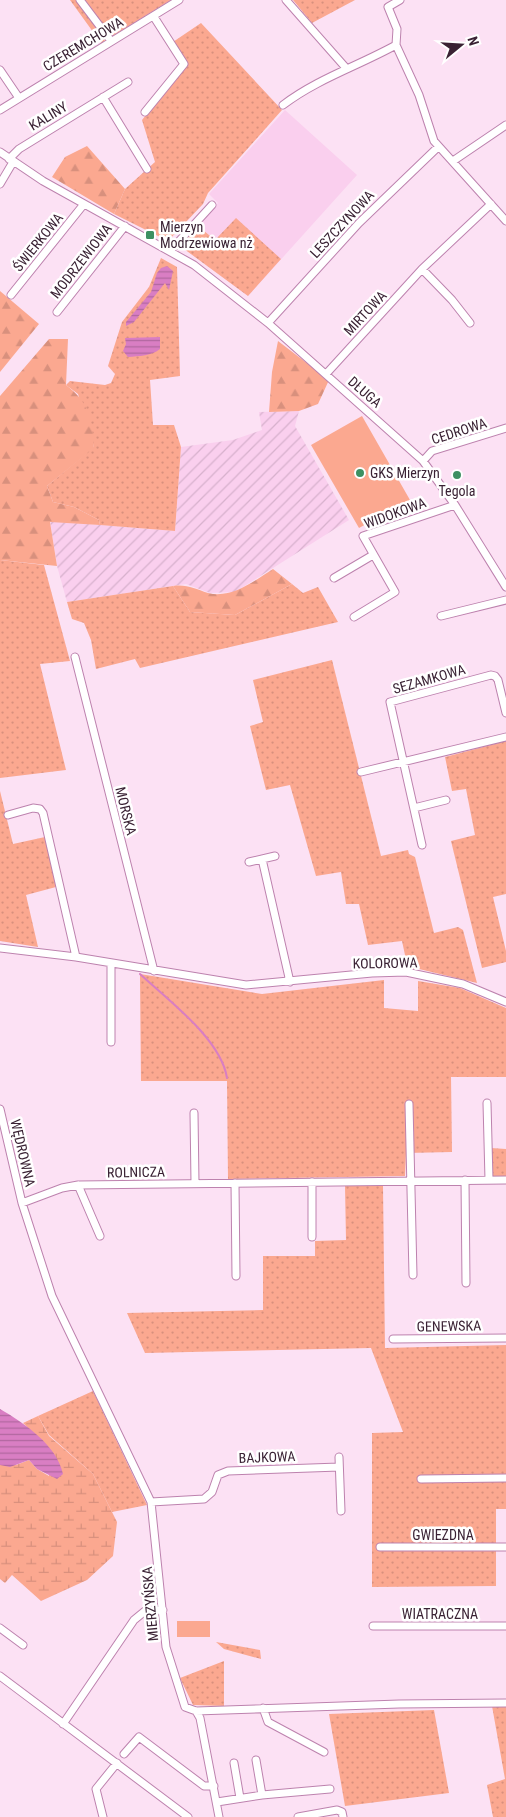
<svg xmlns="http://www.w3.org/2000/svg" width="506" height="1817" font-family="'Roboto Condensed',sans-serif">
	<defs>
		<pattern id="industrial-furrows" width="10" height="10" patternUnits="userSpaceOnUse" patternTransform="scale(1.25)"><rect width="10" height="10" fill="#facfee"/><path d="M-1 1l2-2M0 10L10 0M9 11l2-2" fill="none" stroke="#d7b1cd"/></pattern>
		<pattern id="grass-dots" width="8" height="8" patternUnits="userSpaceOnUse" patternTransform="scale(1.25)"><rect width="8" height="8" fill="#fba890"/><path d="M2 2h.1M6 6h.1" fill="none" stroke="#d8907d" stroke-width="1.8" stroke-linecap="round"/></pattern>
		<pattern id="forest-firs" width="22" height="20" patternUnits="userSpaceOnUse" patternTransform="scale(1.25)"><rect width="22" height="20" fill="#fba890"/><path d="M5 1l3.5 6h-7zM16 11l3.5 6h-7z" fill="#d8907d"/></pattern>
		<pattern id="wetland-marsh" width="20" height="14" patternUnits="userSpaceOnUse" patternTransform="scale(1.25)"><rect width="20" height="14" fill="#fba890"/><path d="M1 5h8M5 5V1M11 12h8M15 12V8" fill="none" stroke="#d8907d"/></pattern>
		<pattern id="water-rules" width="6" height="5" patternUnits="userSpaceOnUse" patternTransform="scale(1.25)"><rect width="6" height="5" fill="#d97ec3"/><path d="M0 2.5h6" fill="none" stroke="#b1679f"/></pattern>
	</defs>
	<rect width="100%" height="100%" fill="#fce1f4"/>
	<!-- built -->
	<path fill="#facfee" d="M285 110 357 175 248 296 201 261V255L215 240 197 225 218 203 209 194Z"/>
	<!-- industrial -->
	<path fill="url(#industrial-furrows)" d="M299 411 295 426 349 520 235 592 210 593 186 584 67 602 57 566 50 521 175 531 181 447 233 440 262 430 259 412Z"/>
	<!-- grass -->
	<path fill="url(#grass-dots)" d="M70 0H171L101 43Z
		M293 0H355L312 23Z
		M201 23 282 110 208 193 203 204 168 241 114 214 125 189 155 162 142 120 186 66 170 44Z
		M236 218 281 259 248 296 180 246 197 225 215 240Z
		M161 258 177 267 180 376 150 380 153 425H174L181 447 175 531 100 525 99 520 74 507 53 502 47 486 94 447 78 394 66 385 70 381 105 385 111 383 115 374 108 366 122 322 149 287Z
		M0 560 44 565 70 661 40 664 66 770 0 778Z
		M292 584 303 593 318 587 338 622 140 668 135 659 96 669 91 640 84 623 72 619 67 602 173 586 190 612 235 615Z
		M332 660 381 856 408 850 409 854 415 857 434 933 458 927 463 930 477 983 419 969H408L402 941 368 945 359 904H346L341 872 316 876 290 785 266 790 250 726 263 722 253 680Z
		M506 741V894L493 897 506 951V962L482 968 451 841 475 835 466 789 452 791 445 757Z
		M0 791 13 844 45 837 56 887 26 895 38 947 0 941Z
		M140 974 262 994 384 980V1008L418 1011V981L460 988 506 1008V1077H451L452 1152 406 1153 405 1176 228 1179 227 1081H141Z
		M491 1148 506 1149V1176H492Z
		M345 1186H383L385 1348 506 1345V1509H496V1586L372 1587V1433L403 1432 371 1348 145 1353 127 1313 263 1310V1256H315V1241L346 1240Z
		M93 1391 147 1505 112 1512 93 1474 49 1435 38 1416Z
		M216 1642 260 1650 261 1659 224 1649Z
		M224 1661V1706L193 1705 180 1678Z
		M492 1706H506V1817H493L487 1785 505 1779Z
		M434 1710 449 1793 345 1806 329 1714Z"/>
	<!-- forest -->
	<path fill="url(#forest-firs)" d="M87 146 125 189 114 214 52 177 65 157Z
		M0 291 39 324 0 372Z
		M49 339H68L66 385C89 402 92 420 94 448L47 486 53 502 74 507 99 520 100 525 50 522 57 566 0 560V396Z
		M278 341 329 380 318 404 299 411 269 412 272 372Z
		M273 569 292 584 235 615 190 612 173 586C187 584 195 589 208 593 232 599 254 581 273 569Z"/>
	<!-- wetland -->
	<path fill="url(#wetland-marsh)" d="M38 1416 49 1436 93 1474 117 1522 113 1556 87 1580 41 1601 12 1575 5 1583 0 1579V1465H16L29 1460 37 1469 49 1476 46 1445 23 1423Z"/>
	<!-- park -->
	<path fill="#fba890" d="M362 416 410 500 359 528 311 445Z
		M177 1621H210V1637H177Z"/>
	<!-- water -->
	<path fill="url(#water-rules)" d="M167 266 173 271 169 290 165 283 134 322 126 326V322L151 292 157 273 161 268Z
		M160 337V349C152 356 139 356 128 357L123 351 126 344 125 338Z
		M0 1409C24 1423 57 1445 63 1474L57 1479 37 1469 29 1460 10 1467 0 1465Z"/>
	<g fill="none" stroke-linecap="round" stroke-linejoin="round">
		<!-- stream -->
		<path stroke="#d97ec3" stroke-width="2" d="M140 974C168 1000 221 1039 227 1078"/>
		<!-- minor casing -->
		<g stroke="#bd82ae" stroke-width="9">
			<path id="minor" d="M80 0 111 41
				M286 0 346 68
				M400 0 388 7 397 29 396 45 419 95 434 141 506 221
				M0 70 19 98
				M103 97 147 169
				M283 105C317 79 358 66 396 45
				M0 110 179 0
				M145 112 184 64 154 17
				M0 152 43 181 194 265 268 323 423 461 455 505 506 587
				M9 159 19 149 128 82
				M453 161 506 125
				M0 184 13 162
				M170 251 212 205
				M422 269 452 300 470 323
				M11 295 84 204
				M57 312 125 226
				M268 323 359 223 438 147
				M326 374 422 269 491 204
				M423 461 432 451 506 428
				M334 578 373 555
				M441 616 506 600
				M354 617 395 592 363 536 455 505
				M75 657 154 971
				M361 772 506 737
				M414 808 446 800
				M8 815 33 808 40 809 43 813 76 957
				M422 845 390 702 491 675 495 676 498 680 506 713
				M262 859 290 982
				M249 862 275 856
				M0 948 76 957 246 985 372 973 406 972 463 984 506 1002
				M111 964V1042
				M487 1103 489 1180
				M409 1104 413 1275
				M0 1109 22 1203 52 1296 151 1502 166 1647 185 1707 196 1711 399 1704 506 1703
				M194 1113 195 1183
				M465 1180 466 1283
				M312 1182V1237
				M235 1183 236 1276
				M78 1185 100 1236
				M22 1203 62 1188 78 1185 506 1180
				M393 1339 506 1338
				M339 1457 341 1511
				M421 1479 506 1478
				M151 1502 204 1499 212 1492 218 1475 228 1471 339 1467
				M380 1547H506
				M373 1626H506
				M0 1628 23 1645
				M0 1676 188 1817
				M263 1708 268 1722 324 1752
				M196 1711 200 1718 219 1817
				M63 1724 134 1620 145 1611 163 1610
				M124 1754 139 1737 204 1786H214
				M256 1760 262 1795
				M234 1763 240 1798
				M217 1802 262 1795 330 1789
				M103 1817 96 1789 117 1763
				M298 1817 337 1810 342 1812 343 1817"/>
		</g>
		<!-- minor -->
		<use href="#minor" stroke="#fff" stroke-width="7"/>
	</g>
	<!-- markers -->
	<g fill="#3d9062" stroke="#fff" stroke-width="2">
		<rect x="145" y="230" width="10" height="10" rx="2.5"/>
		<circle cx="360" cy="473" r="5"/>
		<circle cx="457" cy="475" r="5"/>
	</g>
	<g text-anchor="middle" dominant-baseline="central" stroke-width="5" stroke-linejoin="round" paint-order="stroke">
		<!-- street labels -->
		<g font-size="14" fill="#3a2234" stroke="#fff">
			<text transform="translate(83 44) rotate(-31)">CZEREMCHOWA</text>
			<text transform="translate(48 116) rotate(-31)">KALINY</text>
			<text transform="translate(342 224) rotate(-47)">LESZCZYNOWA</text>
			<text transform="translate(38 242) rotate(-51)">ŚWIERKOWA</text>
			<text transform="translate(81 261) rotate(-52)">MODRZEWIOWA</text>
			<text transform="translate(365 313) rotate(-47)">MIRTOWA</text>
			<text transform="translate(365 392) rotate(41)">DŁUGA</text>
			<text transform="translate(459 431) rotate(-18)">CEDROWA</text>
			<text transform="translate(395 513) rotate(-20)">WIDOKOWA</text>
			<text transform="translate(429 679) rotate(-16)">SEZAMKOWA</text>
			<text transform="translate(126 811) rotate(76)">MORSKA</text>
			<text transform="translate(385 963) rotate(-1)">KOLOROWA</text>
			<text transform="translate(23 1153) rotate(77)">WĘDROWNA</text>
			<text transform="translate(136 1172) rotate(-1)">ROLNICZA</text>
			<text transform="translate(449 1326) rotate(-1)">GENEWSKA</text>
			<text transform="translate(267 1457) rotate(-2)">BAJKOWA</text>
			<text x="443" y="1535">GWIEZDNA</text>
			<text transform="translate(150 1604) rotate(-95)">MIERZYŃSKA</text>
			<text x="440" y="1614">WIATRACZNA</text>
		</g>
		<!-- poi labels -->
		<g font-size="14" fill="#3a2234" stroke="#fff" text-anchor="start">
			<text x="160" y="227">Mierzyn<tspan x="160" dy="16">Modrzewiowa nż</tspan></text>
			<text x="370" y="473">GKS Mierzyn</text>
			<text x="457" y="491" text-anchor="middle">Tegola</text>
		</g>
	</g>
	<!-- north arrow -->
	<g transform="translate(461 45) rotate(72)" stroke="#ffffff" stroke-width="4" paint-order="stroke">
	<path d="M0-4L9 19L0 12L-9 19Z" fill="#3a2234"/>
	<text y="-8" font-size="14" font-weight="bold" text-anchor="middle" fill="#3a2234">N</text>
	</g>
</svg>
